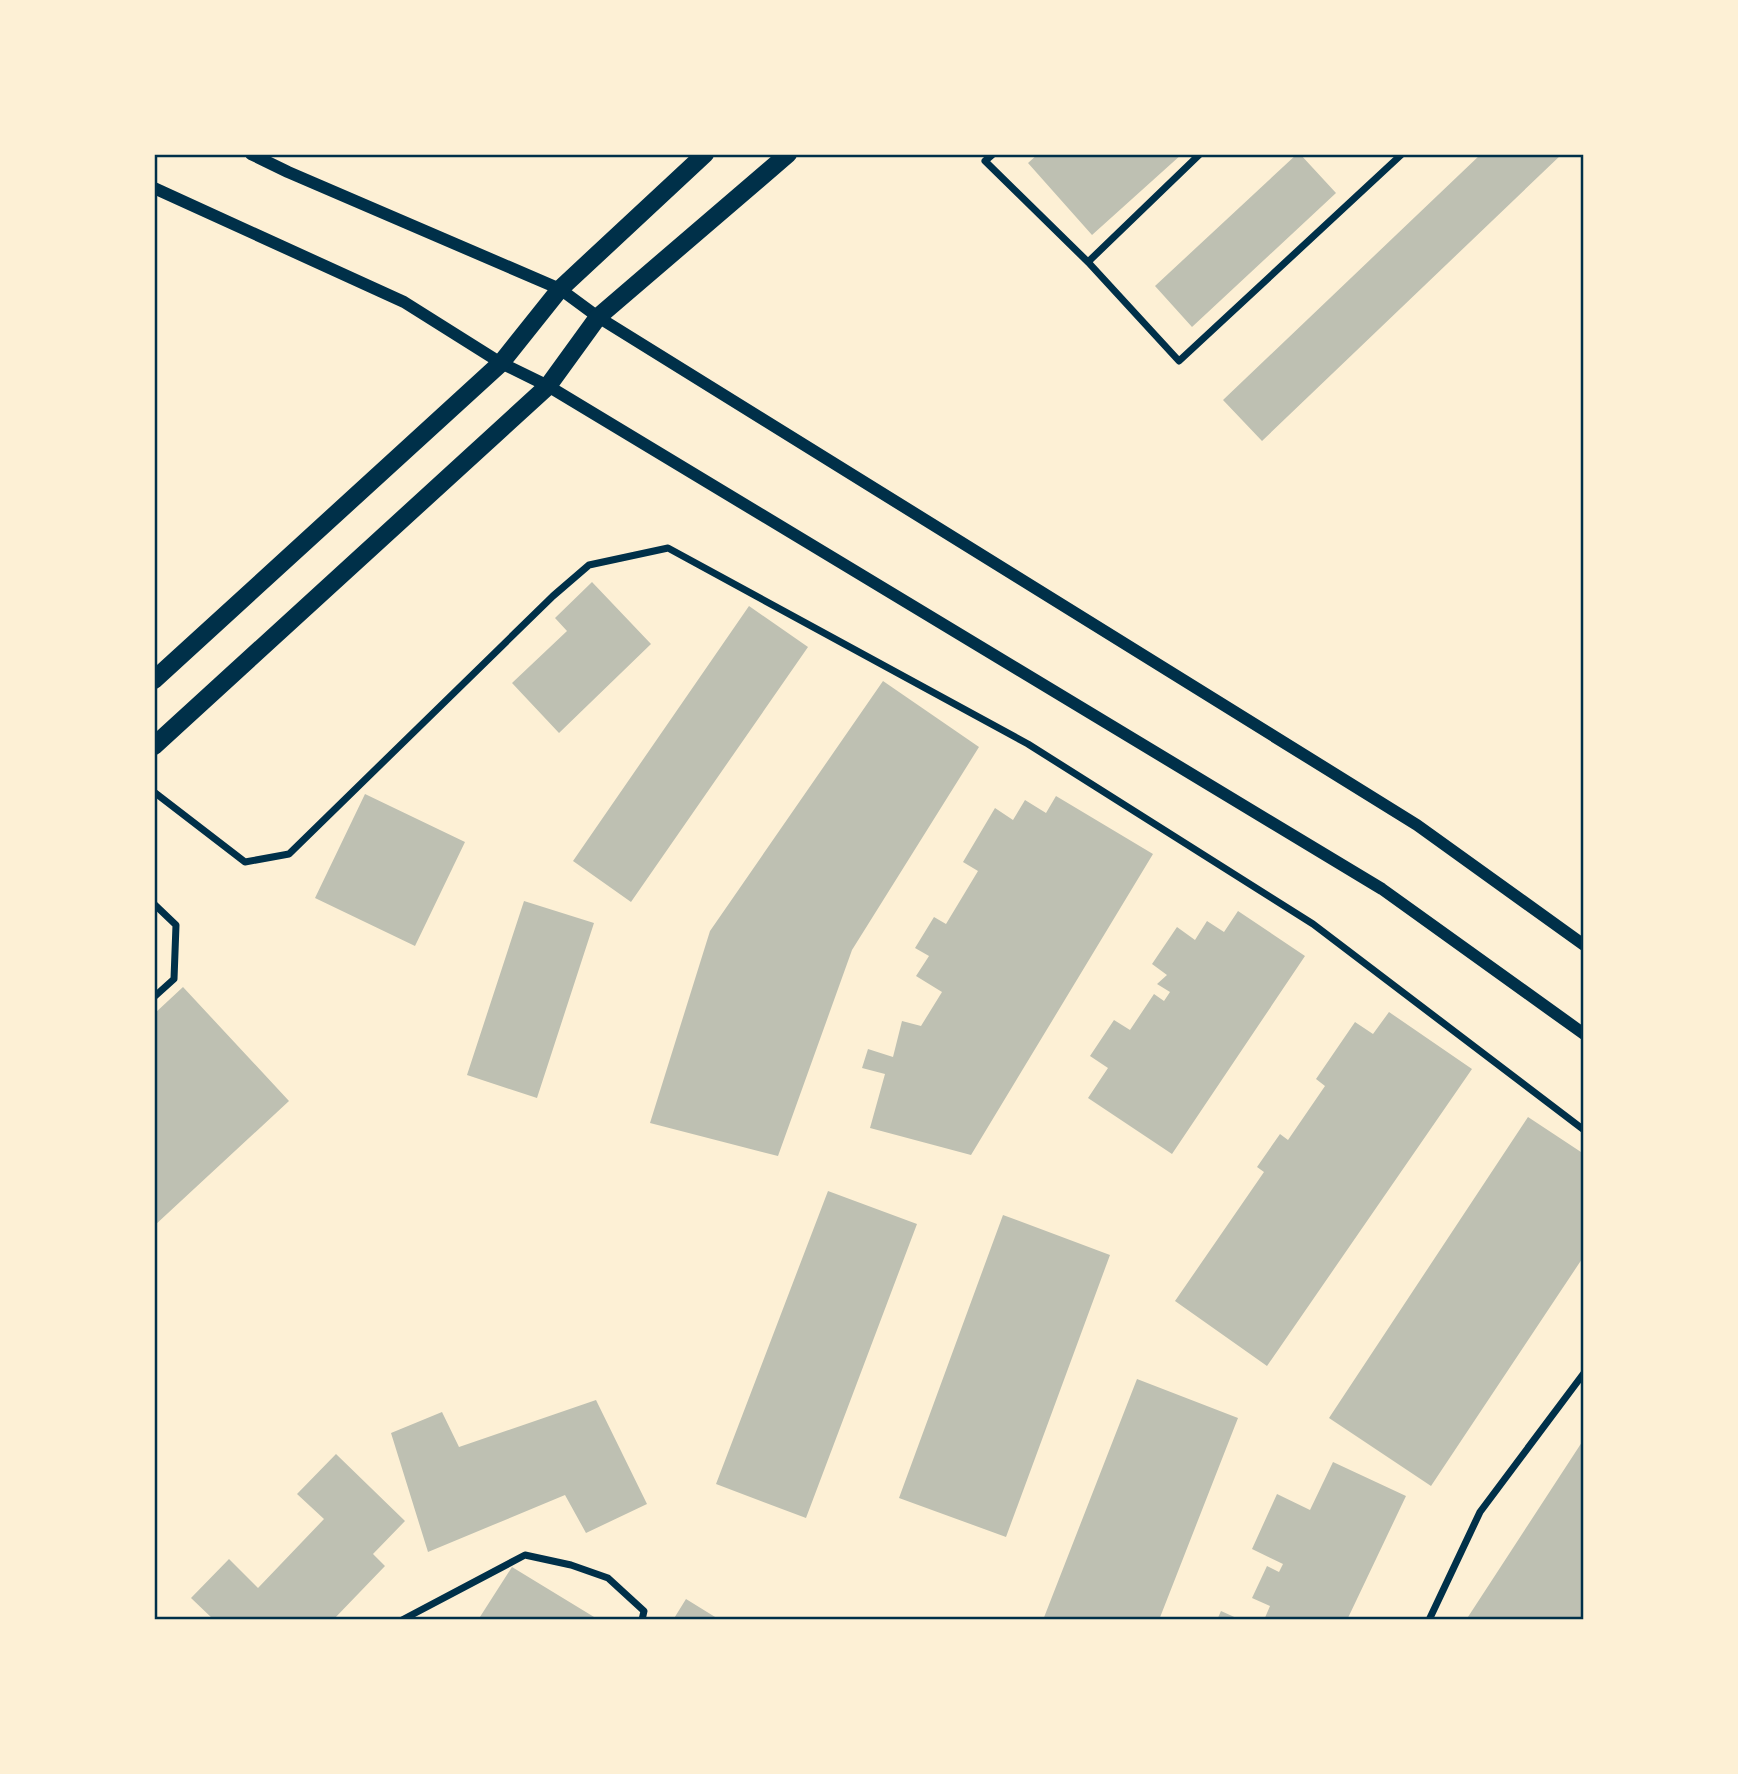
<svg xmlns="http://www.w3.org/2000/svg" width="1738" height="1774" font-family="'Source Sans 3',sans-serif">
	<rect width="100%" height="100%" fill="#fdf0d5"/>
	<!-- building -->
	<path fill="#bec0b2" d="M1038 154H1182L1092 235 1028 163Z
		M1297 154H1300L1336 193 1192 327 1155 286Z
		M1481 154H1562L1262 441 1223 400Z
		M592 582 651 644 559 733 512 683 567 631 555 618Z
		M749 606 808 647 631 902 573 861Z
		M883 681 979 747 852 950 778 1156 650 1123 710 931Z
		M365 794 465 842 415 946 315 898Z
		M1056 796 1153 854 971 1155 870 1128 885 1074 862 1068 868 1049 893 1057 902 1021 921 1026 942 992 916 976 929 956 915 948 934 917 946 924 978 871 963 862 995 808 1013 820 1025 800 1046 813Z
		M524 901 594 923 537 1098 467 1075Z
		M1238 911 1305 956 1172 1154 1088 1098 1108 1068 1090 1056 1114 1020 1130 1030 1154 994 1164 1001 1170 992 1157 984 1167 975 1152 964 1177 927 1195 940 1207 921 1224 932Z
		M183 987 289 1101 154 1226V1014Z
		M1389 1012 1472 1069 1267 1366 1175 1301 1264 1172 1257 1167 1280 1134 1288 1140 1325 1086 1316 1079 1355 1022 1373 1034Z
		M1528 1117 1584 1154V1256L1431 1486 1329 1418Z
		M828 1191 917 1224 806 1518 716 1484Z
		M1003 1215 1110 1255 1006 1537 899 1498Z
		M1137 1379 1238 1418 1159 1620H1043Z
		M596 1400 647 1504 586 1533 565 1495 428 1552 391 1433 442 1412 459 1447Z
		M1584 1439V1620H1466Z
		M336 1454 405 1521 373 1554 385 1566 333 1620H214L191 1598 229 1559 258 1588 324 1519 297 1494Z
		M1333 1462 1406 1496 1347 1620H1264L1270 1606 1252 1598 1267 1566 1279 1572 1283 1564 1252 1549 1277 1494 1310 1510Z
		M512 1567 599 1620H478Z
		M686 1599 720 1620H673Z
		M1221 1611 1241 1620H1217Z"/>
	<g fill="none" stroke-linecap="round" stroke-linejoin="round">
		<!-- minor -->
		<path stroke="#003049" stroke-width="7" d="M993 154 985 161 1088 262 1179 361 1402 154
			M1088 262 1200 154
			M154 792 245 862 289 854 553 596 589 565 668 548 1028 744 1313 924 1584 1130
			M154 904 176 925 174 979 154 997
			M402 1620 525 1555 571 1565 608 1578 644 1611 642 1620
			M1429 1620 1480 1512 1584 1373"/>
		<!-- tertiary -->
		<path stroke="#003049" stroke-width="12" d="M251 154 288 172 560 289 598 317 1417 825 1584 945
			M154 188 404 302 501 363 548 386 1382 889 1584 1034"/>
		<!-- primary -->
		<path stroke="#003049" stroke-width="18" d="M154 680 501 363 560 289 705 154
			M154 746 548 386 598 317 788 154"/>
	</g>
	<!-- border -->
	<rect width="1738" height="1774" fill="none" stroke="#fdf0d5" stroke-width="312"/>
	<rect x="156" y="156" width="1426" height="1462" fill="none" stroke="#003049" stroke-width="2.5"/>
</svg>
